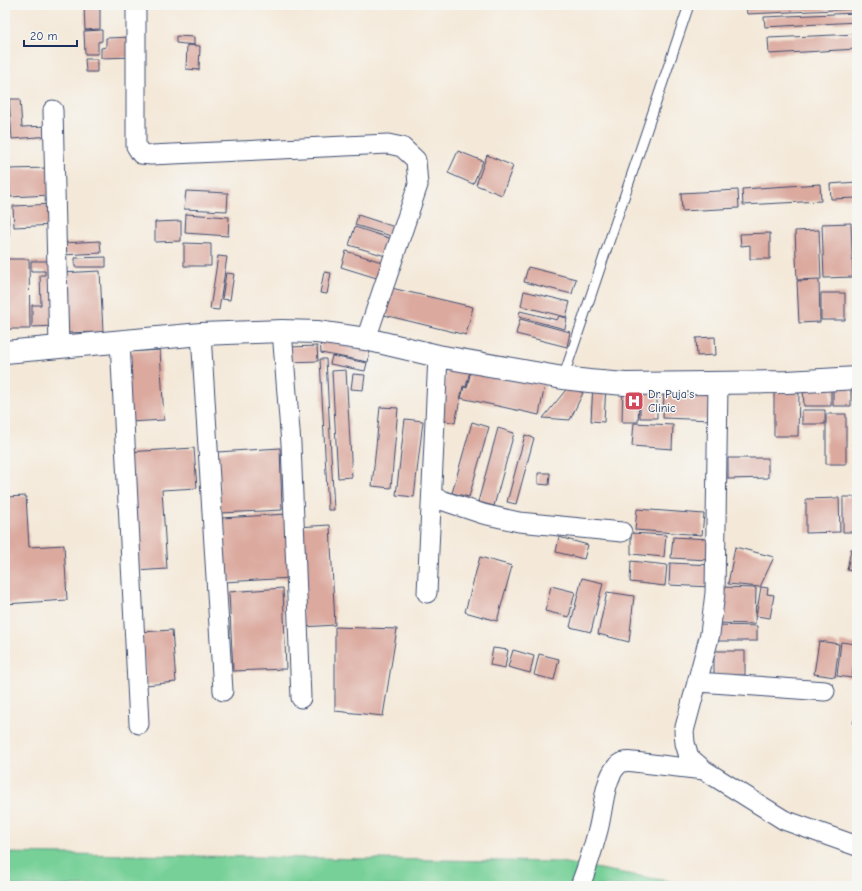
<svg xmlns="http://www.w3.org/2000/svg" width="862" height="891" font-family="'Comic Neue',sans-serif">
	<rect width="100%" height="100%" fill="#f6f6f2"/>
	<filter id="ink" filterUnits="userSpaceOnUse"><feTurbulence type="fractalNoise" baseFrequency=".025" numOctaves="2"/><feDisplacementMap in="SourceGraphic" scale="8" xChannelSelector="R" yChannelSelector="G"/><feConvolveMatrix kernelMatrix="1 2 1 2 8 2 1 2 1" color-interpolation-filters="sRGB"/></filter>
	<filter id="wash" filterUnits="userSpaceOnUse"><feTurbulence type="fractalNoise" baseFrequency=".012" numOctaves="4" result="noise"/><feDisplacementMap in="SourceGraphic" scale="16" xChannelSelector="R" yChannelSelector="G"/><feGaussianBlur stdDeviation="0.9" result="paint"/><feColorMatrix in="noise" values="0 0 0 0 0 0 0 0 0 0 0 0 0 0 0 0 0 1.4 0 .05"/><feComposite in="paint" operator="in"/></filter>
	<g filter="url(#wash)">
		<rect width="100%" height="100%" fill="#f4e9d9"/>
		<!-- green -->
		<path fill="#76d097" stroke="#48807a" d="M5 853 560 862 696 886H5Z"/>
		<g id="blocks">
			<!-- building -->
			<path fill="#dba99e" d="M84 5H100V29L85 30Z
				M746 5H857V9L747 14Z
				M857 13V22L765 27 764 17Z
				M102 30V41L98 42V54H85L84 31Z
				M857 34V49L769 54 768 38Z
				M176 36 194 37V45L176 43Z
				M133 37V57L101 58V48L106 47V38Z
				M187 45 200 46 199 70 186 69Z
				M85 59H97V72H86Z
				M9 99H20L22 127 50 126 51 136 12 139Z
				M5 129H8L9 144H5Z
				M458 151 483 161 473 184 448 173Z
				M487 155 513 166 502 195 476 185Z
				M49 168 50 195 10 197 9 169Z
				M857 182V198L831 199 830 184Z
				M820 184 821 201 743 205 742 189Z
				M738 190 739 208 682 211 681 193Z
				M186 191 228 193 227 211 184 209Z
				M5 201H8L9 234H5Z
				M54 204 55 225 14 227 13 206Z
				M186 214 229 217 228 236 185 233Z
				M358 215 401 229 398 238 355 225Z
				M181 221V241L155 242V222Z
				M851 223 853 277 824 278 822 224Z
				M355 227 398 241 392 258 349 245Z
				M819 230 821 279 797 280 795 231Z
				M770 233V259H750V245L741 246 740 234Z
				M100 241 101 253 62 255V243Z
				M184 243 211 244V266H184Z
				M346 251 388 264 383 280 341 267Z
				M218 256 227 257 219 310 210 309Z
				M106 257V267H75V258Z
				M5 259H29L30 329H5Z
				M31 261H56L57 326 32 327V305H41L40 275H45V271H31Z
				M528 267 576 279 572 294 524 282Z
				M100 271 103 332 63 333 60 273Z
				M324 272 331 273 327 294 320 293Z
				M226 273 234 274 230 300 222 299Z
				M819 280 820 322 799 323 797 281Z
				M387 287 473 307 466 335 380 314Z
				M524 291 570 302 566 317 521 306Z
				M821 293H845V320H821Z
				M520 311 557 320 559 316 567 318 565 329 519 317Z
				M520 319 570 332 567 347 516 334Z
				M715 337 716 355 697 356 696 338Z
				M320 340 370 350 368 362 321 353Z
				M317 346 318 361 289 362V347Z
				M160 350 164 420 130 422 125 352Z
				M332 356 367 363 365 371 330 364Z
				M320 359H326L334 510H328Z
				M449 362 471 367 466 387 463 386 455 423 437 419Z
				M471 369 545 385 539 415 461 398 464 387 467 388Z
				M346 370 352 477 338 478 332 371Z
				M353 374 365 375 363 390 351 389Z
				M593 384 606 385 604 422 591 421Z
				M623 385 640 386 638 422H622Z
				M569 386 583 393 570 420 543 418Z
				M831 387V406H804L803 388Z
				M833 387H851V406H833Z
				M853 387H857V414H855Z
				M640 388H657V418H640Z
				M664 391 713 393 712 420 663 418Z
				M774 393H799L798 436H774Z
				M380 407 398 408 391 488 372 486Z
				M802 410H825V424H802Z
				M826 414H846V464H826Z
				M854 416H857V463H855Z
				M405 419 423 421 414 497 396 495Z
				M472 422 489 427 469 497 452 493Z
				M634 423 673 425 672 449 632 446Z
				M498 428 514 433 494 506 478 502Z
				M525 435 534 438 516 504 507 502Z
				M194 448 197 488 162 490 167 569 135 571 127 452Z
				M280 448 282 510 221 513 217 452Z
				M728 458H768V478L728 479Z
				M538 473H550L549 485 538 484Z
				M26 496 29 547 64 545 67 600 5 604V497Z
				M843 497H857V532H843Z
				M839 498 840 532 806 533V499Z
				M637 509 704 514 702 535 635 530Z
				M287 514 291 578 225 582 221 518Z
				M330 525 335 625 303 627 297 527Z
				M631 533 666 535 664 557 631 554Z
				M559 537 588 545 584 559 556 552Z
				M673 537 710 539 708 560 671 558Z
				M735 547 774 557 760 587 728 584Z
				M851 549H857V572L847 570Z
				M480 557 512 566 497 621 465 612Z
				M631 561 667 565 665 586 630 582Z
				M670 563 712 565 711 587 669 585Z
				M582 578 603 583 591 632 570 627Z
				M551 586 575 592 569 617 545 611Z
				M720 587 756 588 755 624 718 623Z
				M761 587 768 588 767 594 774 595 770 618 756 616Z
				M283 588 286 669 233 671 229 592Z
				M607 592 634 596 629 642 598 634Z
				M717 625 757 626V641H717Z
				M335 627 397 629 383 716 335 711Z
				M172 630 176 682 146 685 142 632Z
				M819 641 839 644 835 677 814 674Z
				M841 642 856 644 852 678 837 676Z
				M493 648 508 650 505 668 490 665Z
				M513 650 534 656 530 673 508 667Z
				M714 651H745V675H714Z
				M539 654 559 659 554 680 534 675Z
				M856 660H857V679L854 678Z
				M857 712V724L853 723Z"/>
		</g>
	</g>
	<g filter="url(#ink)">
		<use href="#blocks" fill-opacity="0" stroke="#3c4b70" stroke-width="1"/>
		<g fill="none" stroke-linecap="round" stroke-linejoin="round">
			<!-- service casing -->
			<g stroke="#3c4b70" stroke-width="11">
				<path id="service" d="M563 378 689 5"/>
			</g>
			<!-- minor casing -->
			<g stroke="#3c4b70" stroke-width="21">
				<path id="minor" d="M136 5V146L141 154 151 155 388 144 402 147 416 160 418 185 366 339
					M53 110 59 347
					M282 331 291 444 301 698
					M201 334 223 691
					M120 341 139 724
					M718 383 715 593 710 634 684 731 685 743 689 757 704 770 784 820 857 846
					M432 497 483 514 519 522 622 532
					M427 593 438 356
					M698 682 825 691
					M580 886C587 868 593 849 598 830 603 812 604 779 617 766 621 761 628 761 634 762L704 770"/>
			</g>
			<!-- tertiary casing -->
			<g stroke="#3c4b70" stroke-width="24">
				<path id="tertiary" d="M5 352 201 334 282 331 317 332 366 339 438 356 563 378 589 381 625 384 787 382 857 378"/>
			</g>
			<!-- service -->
			<use href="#service" stroke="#fff" stroke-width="9"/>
			<!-- minor -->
			<use href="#minor" stroke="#fff" stroke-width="19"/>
			<!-- tertiary -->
			<use href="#tertiary" stroke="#fff" stroke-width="22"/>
		</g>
	</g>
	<!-- icons -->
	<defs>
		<g id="hospital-square" transform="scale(1)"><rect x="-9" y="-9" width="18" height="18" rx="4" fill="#d1495b" stroke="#f6f6f2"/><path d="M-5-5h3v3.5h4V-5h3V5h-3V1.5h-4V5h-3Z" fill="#fff"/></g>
	</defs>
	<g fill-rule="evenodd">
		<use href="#hospital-square" x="634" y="401"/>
	</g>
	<g text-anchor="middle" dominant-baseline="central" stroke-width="3" stroke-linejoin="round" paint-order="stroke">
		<!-- poi labels -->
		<g font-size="12" fill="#1b2f5e" stroke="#f6f6f2" text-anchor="start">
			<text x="648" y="394">Dr. Puja's<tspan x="648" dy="14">Clinic</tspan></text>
		</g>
	</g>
	<!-- margin -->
	<rect width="862" height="891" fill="none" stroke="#f6f6f2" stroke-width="20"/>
	<!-- scale -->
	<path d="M24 40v6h53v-6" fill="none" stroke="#1b2f5e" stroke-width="2"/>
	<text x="30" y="40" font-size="12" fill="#1b2f5e" stroke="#f6f6f2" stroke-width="3" paint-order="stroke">20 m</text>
</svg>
